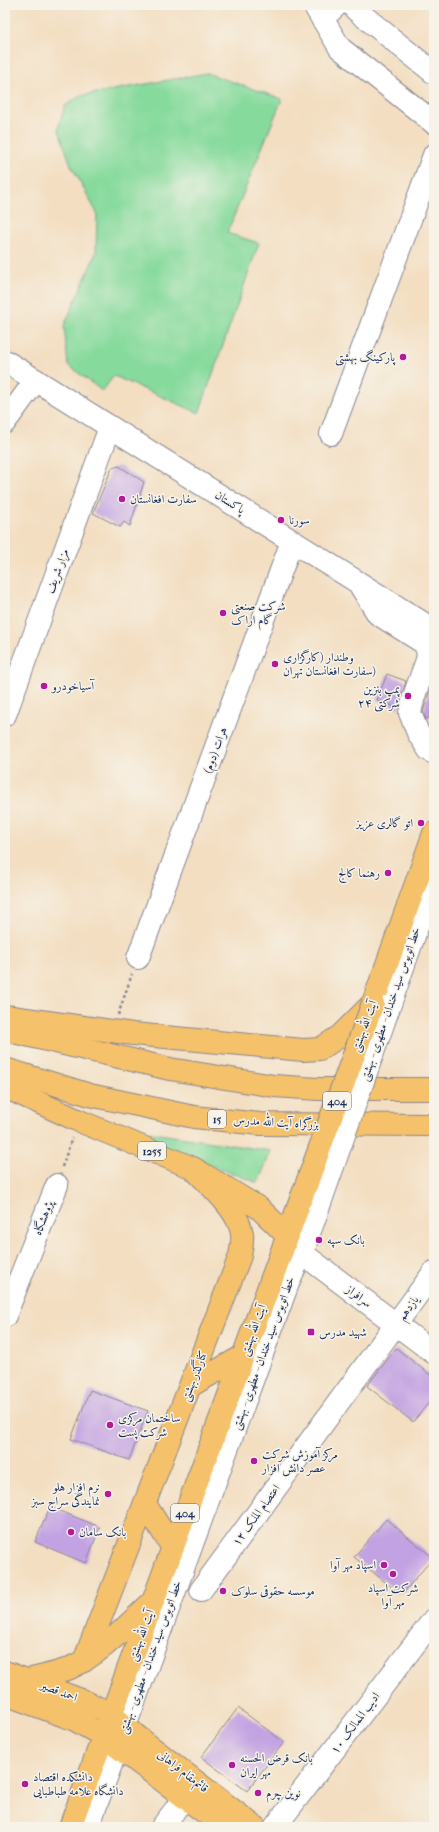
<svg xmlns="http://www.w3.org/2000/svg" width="439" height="1832" font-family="'IM FELL French Canon',Amiri,serif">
	<rect width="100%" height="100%" fill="#f7f3e8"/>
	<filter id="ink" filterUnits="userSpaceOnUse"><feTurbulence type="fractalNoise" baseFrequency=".025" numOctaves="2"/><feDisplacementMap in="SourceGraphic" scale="8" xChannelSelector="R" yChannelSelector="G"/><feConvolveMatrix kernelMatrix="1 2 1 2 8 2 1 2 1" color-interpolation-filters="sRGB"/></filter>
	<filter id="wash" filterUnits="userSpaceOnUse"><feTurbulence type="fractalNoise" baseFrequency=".012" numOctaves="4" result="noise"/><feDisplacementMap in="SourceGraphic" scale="16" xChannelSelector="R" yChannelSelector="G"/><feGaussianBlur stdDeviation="0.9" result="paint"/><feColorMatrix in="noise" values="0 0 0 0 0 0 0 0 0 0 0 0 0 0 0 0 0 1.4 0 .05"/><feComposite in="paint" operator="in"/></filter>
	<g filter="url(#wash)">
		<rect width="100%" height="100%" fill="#f3dec1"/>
		<!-- green -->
		<path fill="#86da9c" stroke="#50847d" d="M207 73 282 99 227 233 259 243 199 413 114 376 102 391 68 365 64 326 96 253 97 213 71 165 58 128 65 106 80 96Z
			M127 1129 271 1151 258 1183 123 1132Z"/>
		<g id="blocks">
			<!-- building -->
			<path fill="#c2a2e2" d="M119 466 144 482 130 526 124 522 120 527 93 513 112 468Z
				M387 674 406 681 398 708 377 700Z
				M430 690 434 692V703L428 719H426L423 712Z
				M396 1348 434 1378V1396L413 1422 367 1386Z
				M90 1390 148 1411 129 1460 71 1439Z
				M50 1507 100 1527 86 1563 35 1542Z
				M386 1519 430 1555 431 1560 405 1591 399 1593 354 1557Z
				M238 1708 284 1742 247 1791 201 1757Z"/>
		</g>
	</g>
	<g filter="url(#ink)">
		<use href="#blocks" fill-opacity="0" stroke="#878690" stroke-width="1"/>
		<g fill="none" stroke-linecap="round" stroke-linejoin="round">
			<!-- minor casing -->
			<g stroke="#878690" stroke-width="24">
				<path id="minor" d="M314 5 340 48 434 123
					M352 5 356 10 434 73
					M322 19 337 5
					M5 361 434 630
					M5 422 36 380
					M331 434 434 155
					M361 587 378 614 424 643 428 652 427 660 414 696 410 713 418 733 429 750 434 753
					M5 715 110 427
					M138 958 292 541
					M389 1007 434 879
					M294 1243 302 1253 434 1353
					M5 1316 57 1185
					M201 1590 434 1272
					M88 1827 290 1278 302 1253 319 1206
					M162 1827 185 1797
					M275 1827 434 1619"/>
			</g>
			<!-- major casing -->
			<g stroke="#878690" stroke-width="24">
				<path id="major" d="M5 1016 133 1034 303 1050 320 1049 340 1036 373 1003 434 833
					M5 1087 77 1120 193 1168 259 1208 288 1236
					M190 1386 243 1356
					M145 1504 173 1548
					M84 1661 240 1256C241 1249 243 1241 242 1234 239 1210 209 1185 193 1168
					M5 1672 84 1701 111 1714 138 1737 255 1827
					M28 1680C41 1676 57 1674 70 1668 101 1654 126 1626 151 1603
					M5 1694 75 1720 103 1736 224 1827
					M70 1827 301 1199"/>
			</g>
			<!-- highway casing -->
			<g stroke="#878690" stroke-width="24">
				<path id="highway" d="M5 1030 170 1069 274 1086 318 1089H434
					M5 1069 90 1095 194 1117 260 1124 434 1125"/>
			</g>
			<!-- path -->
			<path stroke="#878690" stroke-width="2.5" stroke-dasharray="3 3" stroke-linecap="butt" d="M118 1015 132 974
				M62 1167 72 1138"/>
			<!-- minor -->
			<use href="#minor" stroke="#fff" stroke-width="22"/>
			<!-- major -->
			<use href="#major" stroke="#f5c16b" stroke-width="22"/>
			<!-- highway -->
			<use href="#highway" stroke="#f5c16b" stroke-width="22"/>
			<!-- minor-bridge casing -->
			<g stroke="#878690" stroke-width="24" stroke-linecap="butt">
				<path id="minor-bridge" d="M319 1206 389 1007"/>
			</g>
			<!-- major-bridge casing -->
			<g stroke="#878690" stroke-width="24" stroke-linecap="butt">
				<path id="major-bridge" d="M301 1199 373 1003"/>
			</g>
			<!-- minor-bridge -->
			<use href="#minor-bridge" stroke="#fff" stroke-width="22"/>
			<!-- major-bridge -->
			<use href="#major-bridge" stroke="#f5c16b" stroke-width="22"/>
		</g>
	</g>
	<!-- markers -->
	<g fill="#b5179e" stroke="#f7f3e8" stroke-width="1.5">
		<circle cx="403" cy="357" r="4"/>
		<circle cx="122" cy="499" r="4"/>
		<circle cx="281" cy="520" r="4"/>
		<circle cx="223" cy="613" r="4"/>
		<circle cx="275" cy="664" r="4"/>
		<circle cx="44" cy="686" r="4"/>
		<circle cx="408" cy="696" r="4"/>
		<circle cx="421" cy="823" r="4"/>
		<circle cx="388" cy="873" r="4"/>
		<circle cx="319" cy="1240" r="4"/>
		<rect x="307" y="1328" width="8" height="8" rx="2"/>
		<circle cx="110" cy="1425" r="4"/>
		<circle cx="254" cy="1461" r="4"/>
		<circle cx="108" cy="1494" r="4"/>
		<circle cx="71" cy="1532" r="4"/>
		<circle cx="384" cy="1565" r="4"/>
		<circle cx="393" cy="1574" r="4"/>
		<circle cx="223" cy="1591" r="4"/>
		<circle cx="232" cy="1765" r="4"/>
		<circle cx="25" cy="1784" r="4"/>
		<circle cx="258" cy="1793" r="4"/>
	</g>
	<g text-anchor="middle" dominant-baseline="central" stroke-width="3" stroke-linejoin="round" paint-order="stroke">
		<!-- shield labels -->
		<g fill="#f7f3e8" stroke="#5d6a87" stroke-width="1">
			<rect x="323" y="1092" width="28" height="18" rx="3"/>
			<rect x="208" y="1110" width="18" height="18" rx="3"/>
			<rect x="138" y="1142" width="28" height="18" rx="3"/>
			<rect x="171" y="1504" width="28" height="18" rx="3"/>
		</g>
		<g font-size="11" font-weight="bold" fill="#1b2f5e">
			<text x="337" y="1101">404</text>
			<text x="217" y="1119">15</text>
			<text x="152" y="1151">1255</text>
			<text x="185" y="1513">404</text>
		</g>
		<!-- poi labels -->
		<g font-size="12" fill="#1b2f5e" stroke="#f7f3e8" text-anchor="start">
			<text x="395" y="357" text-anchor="end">پارکینگ بهشتی</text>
			<text x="130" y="499">سفارت افغانستان</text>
			<text x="289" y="520">سورنا</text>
			<text x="231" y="606">شرکت صنعتی<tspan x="231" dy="14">گام اراک</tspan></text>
			<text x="283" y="657">وطندار (کارگزاری<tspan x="283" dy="14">سفارت افغانستان تهران)</tspan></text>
			<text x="52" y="686">آسیاخودرو</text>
			<text x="400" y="689" text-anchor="end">پمپ بنزین<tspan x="400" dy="14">شرکتی ۲۴</tspan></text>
			<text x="413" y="823" text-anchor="end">اتو گالری عزیز</text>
			<text x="380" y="873" text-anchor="end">رهنما کالج</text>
			<text x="327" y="1240">بانک سپه</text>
			<text x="319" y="1332">شهید مدرس</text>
			<text x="118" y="1418">ساختمان مرکزی<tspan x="118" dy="14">شرکت پست</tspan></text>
			<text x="262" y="1454">مرکز آموزش شرکت<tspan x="262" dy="14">عصر دانش افزار</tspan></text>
			<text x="100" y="1487" text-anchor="end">نرم افزار هلو<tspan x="100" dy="14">نمایندگی سراج‌ سبز</tspan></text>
			<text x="79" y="1532">بانک سامان</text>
			<text x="376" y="1565" text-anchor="end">اسپاد مهر آوا</text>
			<text x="393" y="1588" text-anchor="middle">شرکت اسپاد<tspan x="393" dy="14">مهر آوا</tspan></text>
			<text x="231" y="1591">موسسه حقوقی سلوک</text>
			<text x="240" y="1758">بانک قرض الحسنه<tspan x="240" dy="14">مهر ایران</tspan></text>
			<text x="33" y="1777">دانشکده اقتصاد<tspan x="33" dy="14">دانشگاه علامه طباطبایی</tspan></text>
			<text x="266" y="1793">نوین چرم</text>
		</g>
		<!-- street labels -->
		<g font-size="12" fill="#1b2f5e" stroke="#f7f3e8">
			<text transform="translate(230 502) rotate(32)">پاکستان</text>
			<text transform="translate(57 571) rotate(-70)">مزار شریف</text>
			<text transform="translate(215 750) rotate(-70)">هرات (دوم)</text>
			<text transform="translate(390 1004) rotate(-71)">خط اتوبوس سید خندان - مطهری - بهشتی</text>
			<text transform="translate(364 1026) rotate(-70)">آیت الله بهشتی</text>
			<text transform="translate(276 1122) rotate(3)">بزرگراه آیت الله مدرس</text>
			<text transform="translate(43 1218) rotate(-69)">پژوهشگاه</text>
			<text transform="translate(359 1296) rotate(37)">سرافراز</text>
			<text transform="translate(408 1308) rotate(-54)">یازدهم</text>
			<text transform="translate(253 1330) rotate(-70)">آیت الله بهشتی</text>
			<text transform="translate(263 1353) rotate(-70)">خط اتوبوس سید خندان - مطهری - بهشتی</text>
			<text transform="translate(194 1376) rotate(-69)">کنارگذر بهشتی</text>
			<text transform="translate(256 1515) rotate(-54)">اعتصام الملک ۱۲</text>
			<text transform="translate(141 1635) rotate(-70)">آیت الله بهشتی</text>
			<text transform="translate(150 1657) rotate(-70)">خط اتوبوس سید خندان - مطهری - بهشتی</text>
			<text transform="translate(59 1691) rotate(21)">احمد قصیر</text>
			<text transform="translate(355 1723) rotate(-53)">ادیب الممالک ۱۰</text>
			<text transform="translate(183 1771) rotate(38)">قائم‌مقام فراهانی</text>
		</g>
	</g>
	<!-- margin -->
	<rect width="439" height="1832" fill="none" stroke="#f7f3e8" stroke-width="20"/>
</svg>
